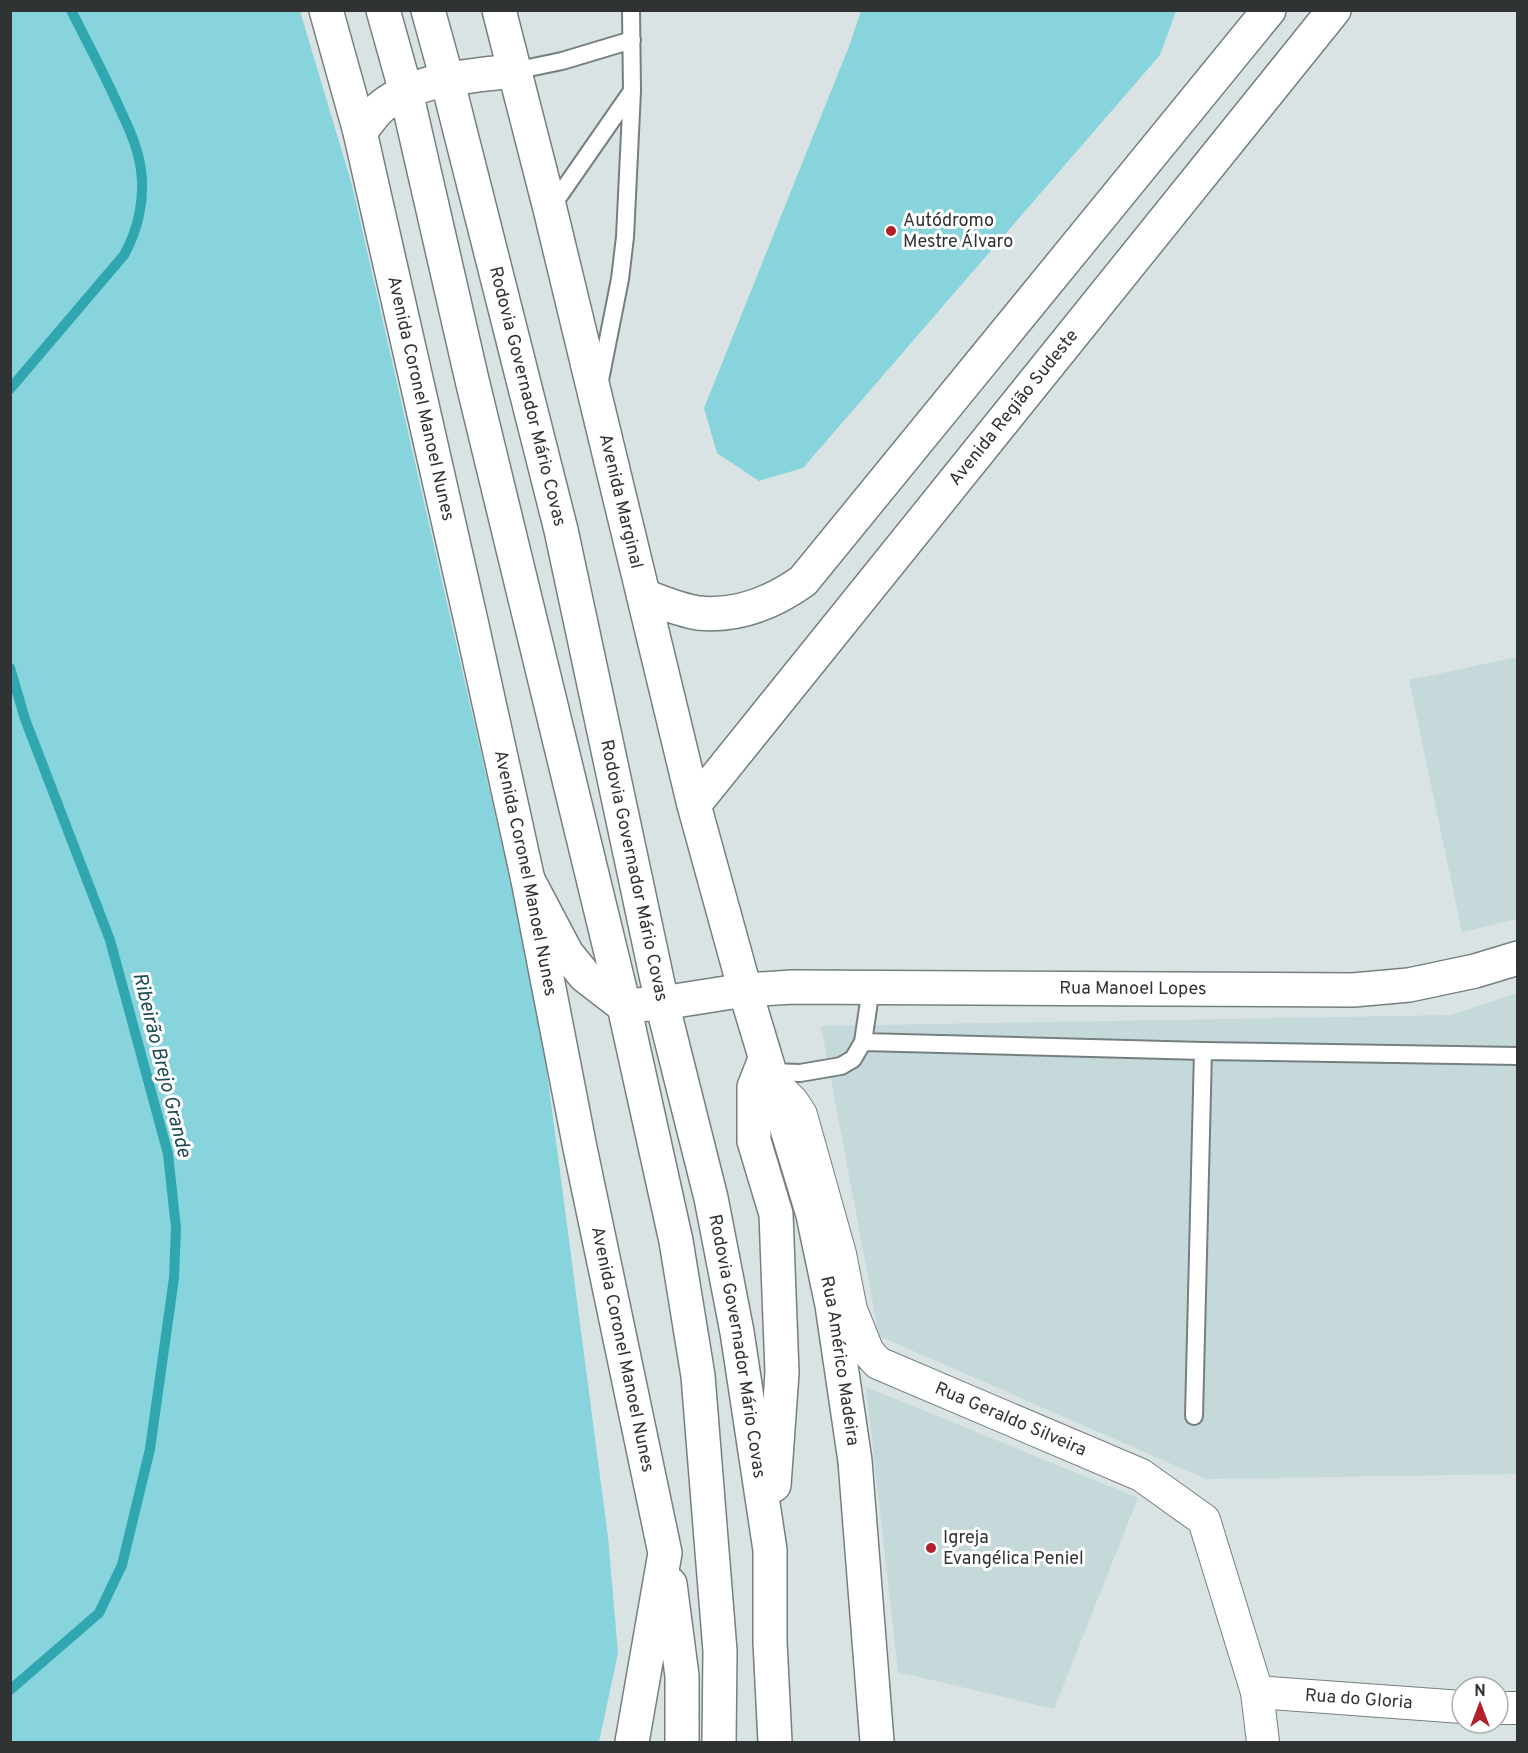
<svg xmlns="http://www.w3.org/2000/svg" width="1528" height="1753" font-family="Overpass,sans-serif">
	<rect width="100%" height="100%" fill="#d9e3e4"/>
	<!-- built -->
	<path fill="#c5d9da" d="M1517 657V919L1462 932 1409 680Z
		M1517 993V1474L1206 1479 879 1336 821 1026 1451 1015Z
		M866 1387 1138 1498 1054 1709 898 1672Z"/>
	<!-- green -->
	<path fill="#87d4dc" d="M11 11H300L352 185 538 1004 608 1537 618 1653 599 1742H11Z
		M861 11H1176L1160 55 803 468 759 481 717 453 704 408 848 49Z"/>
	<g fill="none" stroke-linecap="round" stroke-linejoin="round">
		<!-- stream -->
		<path stroke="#30a6b1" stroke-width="10" d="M10 389 124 255C138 230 145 199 141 170 138 147 128 126 118 105 104 73 87 42 71 10
			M10 668 25 719 110 940 168 1154 176 1228 174 1278 150 1449 122 1565 99 1613 10 1690"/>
		<!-- service casing -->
		<g stroke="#767f80" stroke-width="20">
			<path id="service" d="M514 71 562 61 632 40
				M550 209 632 91 631 10
				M600 380 620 279 625 237 632 91
				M863 1042 1203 1051 1518 1056
				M769 1072 800 1073 841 1066 853 1059 863 1042 871 988
				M1194 1416 1203 1051"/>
		</g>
		<!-- minor casing -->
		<g stroke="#767f80" stroke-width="34">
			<g id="minor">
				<path id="s1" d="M772 1082 792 1101 801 1115 840 1254 851 1310 868 1352 878 1363 1141 1475 1204 1520 1257 1692 1263 1742"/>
				<path id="s2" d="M1257 1692 1462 1707"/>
				<path d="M1498 1708H1518"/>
			</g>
		</g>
		<!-- tertiary casing -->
		<g stroke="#767f80" stroke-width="36">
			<g id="tertiary">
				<path id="s3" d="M326 10 360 132 471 621 528 880 580 1148 665 1553 632 1742"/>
				<path id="s4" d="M499 10 550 209 694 805 745 990 813 1215 832 1305 855 1461 877 1742"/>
				<path d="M644 596C661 602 679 610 698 613 737 617 772 603 803 581L1269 10"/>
				<path id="s5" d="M694 805 1334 10"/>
				<path id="s6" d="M745 990 792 987 1353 990 1409 985 1475 971 1518 958"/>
				<path d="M670 1584 682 1676V1742"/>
			</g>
		</g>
		<!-- primary casing -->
		<g stroke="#767f80" stroke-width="36">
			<g id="primary">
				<path d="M383 10 406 92 472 380 624 1006 676 1241 698 1376 720 1651 719 1742"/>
				<path id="s7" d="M428 10 447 79 561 530 662 1003 711 1198 737 1332 770 1550V1642L775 1742"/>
				<path d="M360 132C367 124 373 114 381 107 417 78 470 76 514 71"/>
				<path d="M528 880 567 954 585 976 624 1006 662 1003 745 990"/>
				<path d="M765 1059 754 1087V1141L776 1214 782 1373 774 1485"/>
			</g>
		</g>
		<!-- service -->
		<use href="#service" stroke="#fff" stroke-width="16"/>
		<!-- minor -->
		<use href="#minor" stroke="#fff" stroke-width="32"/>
		<!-- tertiary -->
		<use href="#tertiary" stroke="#fff" stroke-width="33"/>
		<!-- primary -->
		<use href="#primary" stroke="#fff" stroke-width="33"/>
	</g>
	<!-- markers -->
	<g fill="#b2202a" stroke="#fff" stroke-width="2">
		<circle cx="891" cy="231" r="6"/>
		<circle cx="931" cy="1548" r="6"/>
	</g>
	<g text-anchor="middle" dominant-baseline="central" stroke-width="6" stroke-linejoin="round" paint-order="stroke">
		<!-- poi labels -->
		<g font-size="18" fill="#2f3334" stroke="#fff" text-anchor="start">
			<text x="903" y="221">Autódromo<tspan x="903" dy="21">Mestre Álvaro</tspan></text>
			<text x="943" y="1538">Igreja<tspan x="943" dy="21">Evangélica Peniel</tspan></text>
		</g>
		<!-- street labels -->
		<g font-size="18" fill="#2f3334" stroke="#fff">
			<text stroke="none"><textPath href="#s7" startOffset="399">Rodovia Governador Mário Covas</textPath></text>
			<text stroke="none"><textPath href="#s3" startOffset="400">Avenida Coronel Manoel Nunes</textPath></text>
			<text stroke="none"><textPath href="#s5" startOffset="510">Avenida Região Sudeste</textPath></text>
			<text stroke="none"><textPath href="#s4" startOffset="506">Avenida Marginal</textPath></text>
			<text stroke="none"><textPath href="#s7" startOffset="885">Rodovia Governador Mário Covas</textPath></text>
			<text stroke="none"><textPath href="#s3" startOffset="886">Avenida Coronel Manoel Nunes</textPath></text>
			<text stroke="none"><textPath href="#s6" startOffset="388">Rua Manoel Lopes</textPath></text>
			<text stroke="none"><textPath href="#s7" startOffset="1372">Rodovia Governador Mário Covas</textPath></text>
			<text stroke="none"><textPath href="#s3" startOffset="1372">Avenida Coronel Manoel Nunes</textPath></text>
			<text stroke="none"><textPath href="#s4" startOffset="1394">Rua Américo Madeira</textPath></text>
			<text stroke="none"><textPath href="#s1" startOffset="450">Rua Geraldo Silveira</textPath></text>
			<text stroke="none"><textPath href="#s2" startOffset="102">Rua do Gloria</textPath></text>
		</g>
		<!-- water labels -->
		<g font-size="20" font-style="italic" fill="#1b4c51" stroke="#fff">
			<text transform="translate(161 1065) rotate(76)">Ribeirão Brejo Grande</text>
		</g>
	</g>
	<!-- border -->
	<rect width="1528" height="1753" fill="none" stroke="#2f3334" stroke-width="24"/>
	<!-- north arrow -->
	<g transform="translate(1480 1705)"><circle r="28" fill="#ffffff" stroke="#acadae" stroke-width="1.5"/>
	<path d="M0-4.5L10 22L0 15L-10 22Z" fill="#b2202a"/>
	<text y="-9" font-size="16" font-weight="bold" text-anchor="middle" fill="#2f3334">N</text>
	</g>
</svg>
